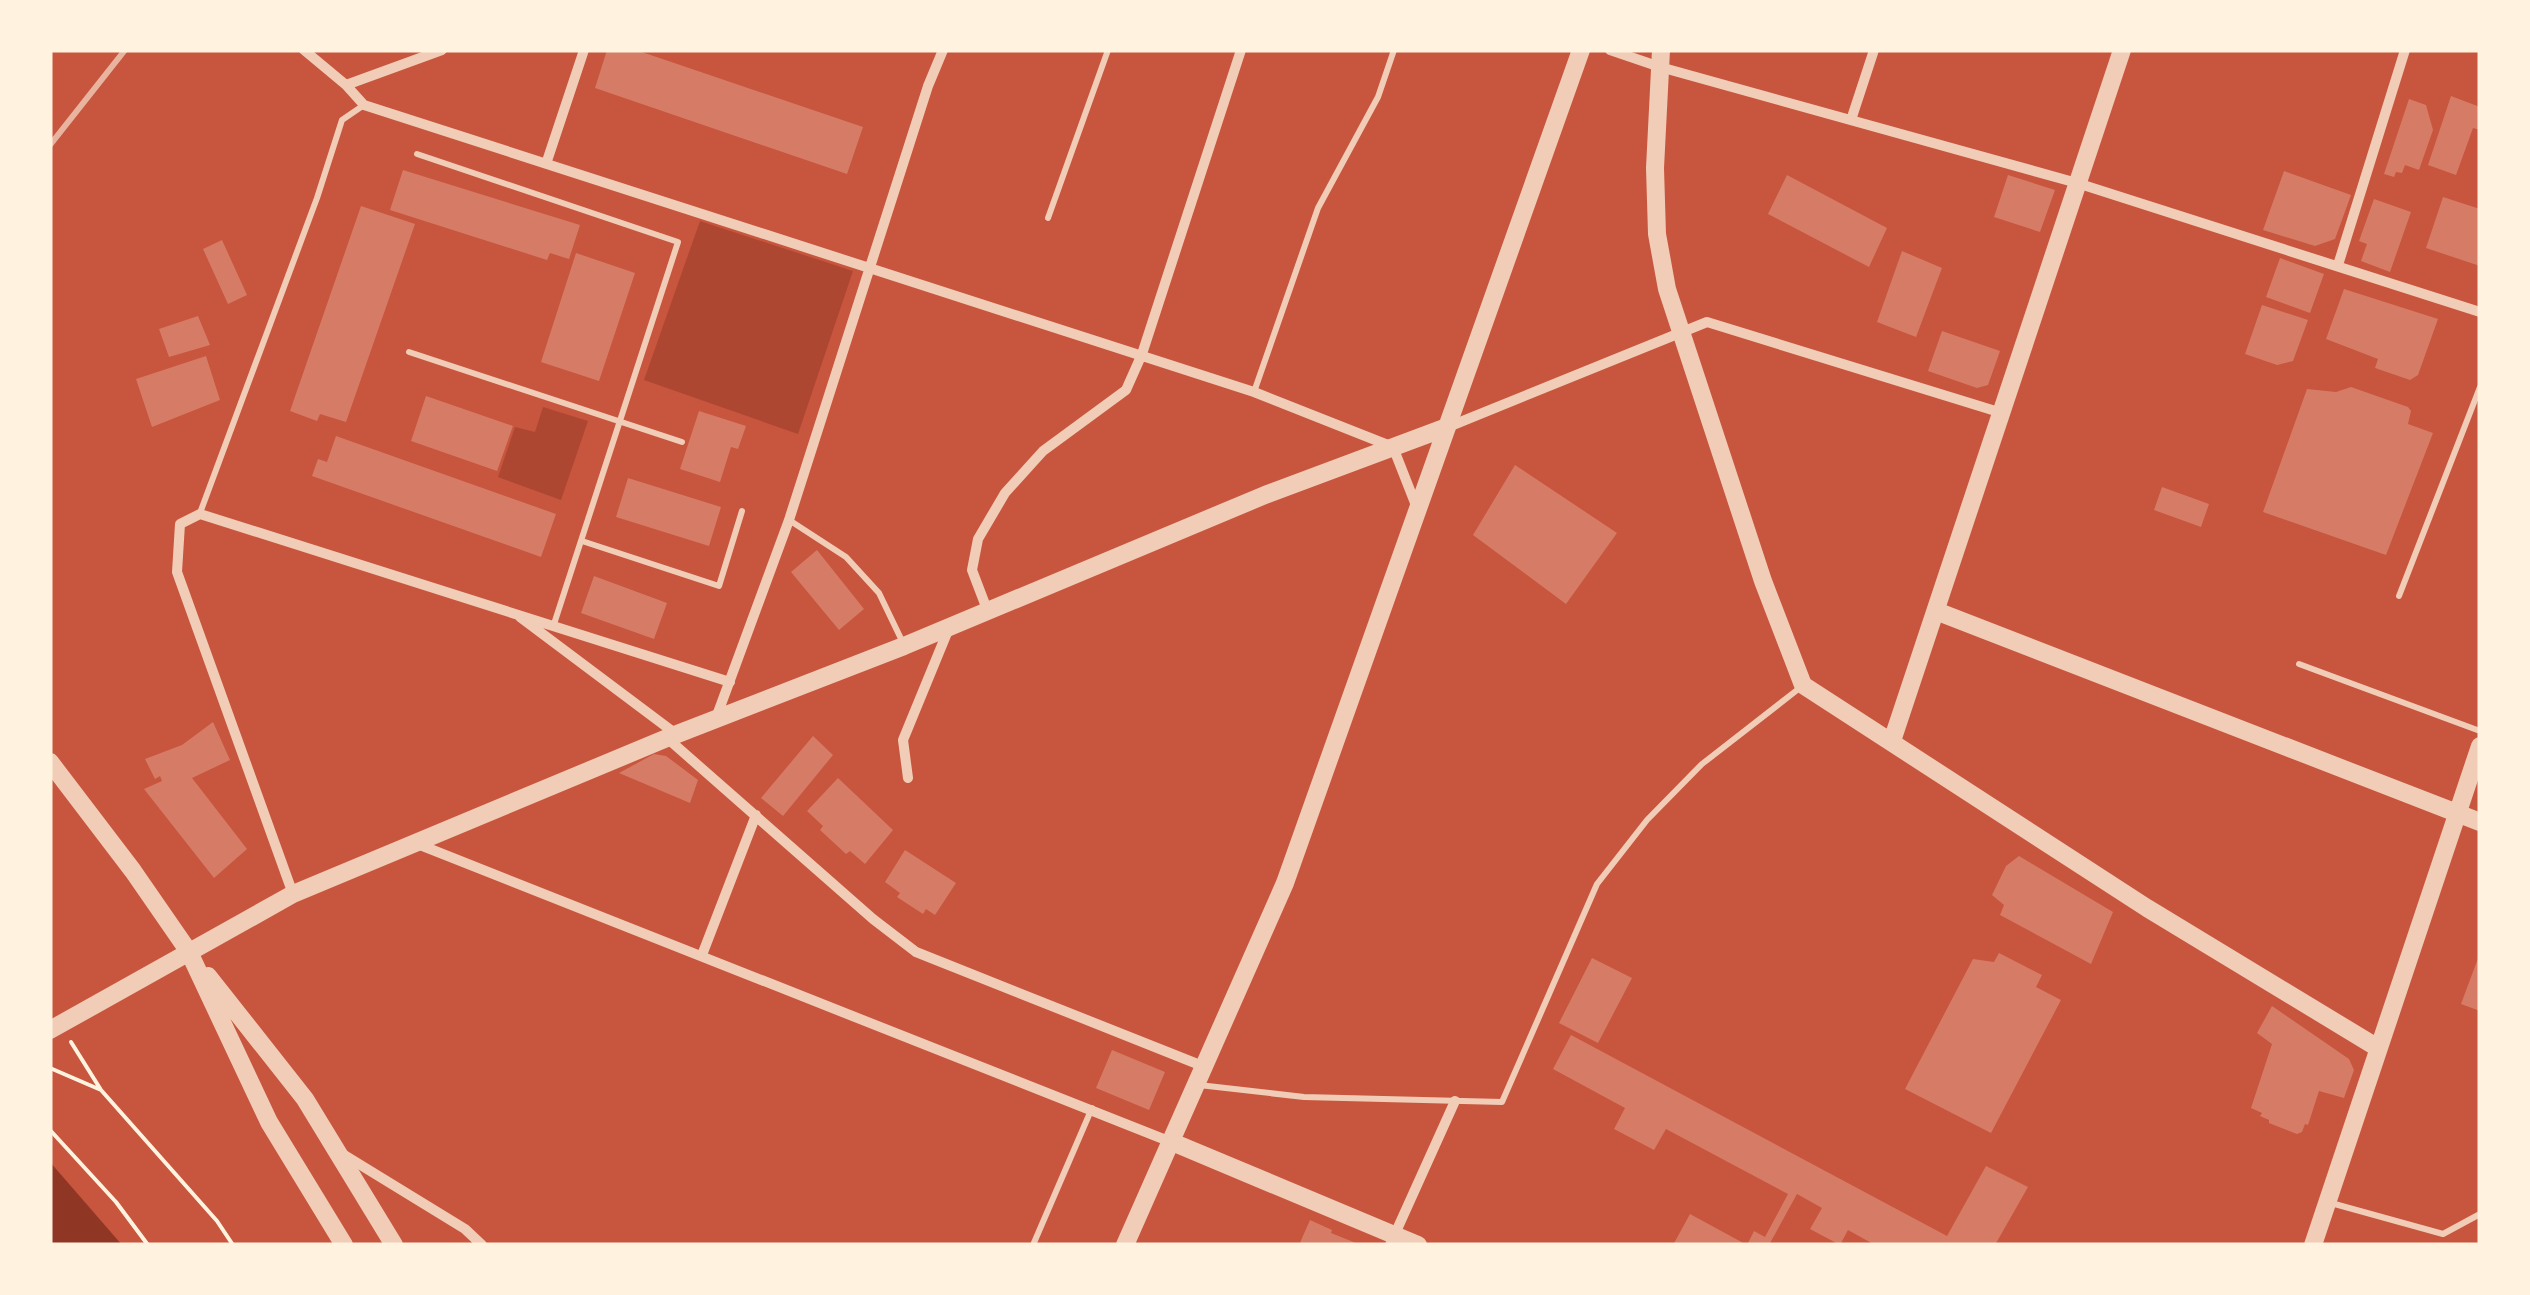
<svg xmlns="http://www.w3.org/2000/svg" width="2530" height="1295" font-family="Inter,sans-serif">
	<rect width="100%" height="100%" fill="#c8553d"/>
	<!-- green -->
	<path fill="#ae4732" d="M700 221 853 271 798 434 644 380Z
		M543 407 588 421 561 500 498 477 515 427 535 432Z"/>
	<!-- water -->
	<path fill="#8f3625" d="M50 1162 122 1245H50Z"/>
	<!-- building -->
	<path fill="#d67c66" d="M607 50H636L863 127 847 174 595 88Z
		M2451 96 2480 107V130L2473 128 2456 175 2428 165Z
		M2409 99 2426 105 2433 130 2419 170 2405 165 2402 173 2396 172 2394 177 2384 174Z
		M403 170 580 225 569 259 550 253 547 260 390 210Z
		M2284 171 2351 195 2335 239 2315 246 2263 230Z
		M1787 175 1887 228 1869 267 1768 214Z
		M2008 175 2055 190 2040 232 1994 217Z
		M2443 197 2480 209V266L2426 248Z
		M2374 199 2411 212 2390 272 2361 261 2367 244 2359 241Z
		M361 206 415 224 346 422 320 414 317 421 290 411Z
		M222 240 247 295 228 304 203 249Z
		M1902 251 1942 268 1916 337 1877 322Z
		M576 253 635 273 599 381 541 362Z
		M2280 258 2324 274 2310 313 2266 297Z
		M2344 289 2438 319 2418 375 2410 380 2375 368 2378 359 2326 339Z
		M2262 305 2308 320 2293 361 2277 365 2245 354Z
		M198 316 210 345 169 357 159 329Z
		M1942 331 2000 351 1988 385 1977 388 1928 371Z
		M206 356 220 400 152 427 136 379Z
		M2351 387 2408 407 2411 411 2408 424 2433 433 2386 555 2263 512 2307 389 2336 392Z
		M426 396 513 426 497 471 411 441Z
		M699 411 746 426 738 449 731 447 720 482 680 469Z
		M336 436 556 514 541 557 312 476 318 459 327 462Z
		M1515 465 1617 533 1566 604 1473 535Z
		M628 478 721 507 709 546 616 517Z
		M2162 487 2209 504 2201 527 2154 510Z
		M817 550 864 609 839 630 791 572Z
		M594 576 667 603 654 639 581 613Z
		M213 722 230 760 192 778 247 849 214 878 144 789 162 781 160 776 155 779 145 759 182 745Z
		M813 736 833 755 783 816 761 798Z
		M654 754 666 756 698 780 690 803 619 773Z
		M838 778 893 830 865 864 850 851 846 854 820 830 823 826 807 811Z
		M905 850 956 883 935 915 926 909 923 914 897 897 900 893 885 882Z
		M2019 856 2113 912 2091 964 2000 915 2004 905 1992 895 2006 866Z
		M1999 953 2042 975 2036 987 2061 1000 1991 1133 1905 1089 1973 959 1994 962Z
		M2480 953V1011L2461 1004Z
		M1592 958 1632 978 1598 1043 1559 1023Z
		M2272 1006 2349 1059 2354 1070 2344 1098 2319 1091 2308 1125 2305 1124 2302 1132 2297 1134 2269 1123V1120L2260 1116 2262 1113 2251 1108 2272 1044 2257 1033Z
		M1571 1035 1947 1236 1986 1166 2028 1187 1995 1245H1875L1848 1230 1840 1245 1810 1229 1822 1208 1797 1194 1769 1245H1747L1754 1231 1765 1237 1788 1194 1666 1129 1654 1150 1614 1129 1625 1108 1553 1069Z
		M1112 1050 1165 1072 1149 1110 1096 1088Z
		M1690 1214 1747 1245H1673Z
		M1310 1220 1332 1230 1331 1233 1361 1245H1299Z"/>
	<g fill="none" stroke-linecap="round" stroke-linejoin="round">
		<!-- path -->
		<path stroke="#fff3e0" stroke-width="4" d="M71 1042 101 1090 217 1221 233 1245
			M50 1068 101 1090
			M50 1130 116 1202 148 1245"/>
		<!-- service -->
		<path stroke="#f1ccb7" stroke-width="6" d="M417 154 678 242 554 624
			M1048 218 1108 50
			M409 352 682 442
			M1254 392 1318 208 1378 97 1394 50
			M200 513 317 198 342 120 364 105
			M789 520 846 557 879 593 904 645
			M582 541 719 586 742 511
			M2399 596 2480 387
			M2299 664 2480 731
			M1199 1085 1304 1097 1502 1102 1597 884 1647 820 1702 764 1801 687
			M2331 1203 2443 1234 2480 1214
			M1033 1245 1092 1108"/>
		<!-- minor -->
		<path stroke="#f1ccb7" stroke-width="10" d="M304 50 346 85
			M442 50 346 85 364 105 1254 392 1393 447 1417 508
			M1610 50 1660 67 2077 183 2480 312
			M1851 120 1874 50
			M547 161 584 50
			M2338 265 2405 50
			M1448 427 1707 322 2002 413
			M988 612 972 570 978 539 1005 493 1043 451 1126 390 1142 354 1241 50
			M520 617 676 734
			M716 718 789 520 928 86 943 50
			M667 738 873 919 916 952 1205 1067
			M908 778 903 740 949 628
			M415 843 1171 1142
			M293 894 177 572 180 524 200 514 730 682
			M702 955 756 815
			M341 1153 465 1229 482 1245
			M1390 1245 1455 1101"/>
		<!-- tertiary -->
		<path stroke="#f1ccb7" stroke-width="18" d="M1661 50 1655 168 1657 234 1667 289 1763 581 1803 685 2147 908 2378 1048
			M1936 611 2480 822
			M1892 741 2122 50
			M50 762 133 871 189 952 269 1122 344 1245
			M208 976 305 1099 394 1245
			M50 1030 293 894 667 738 904 646 1265 495 1447 427
			M1172 1142 1418 1245
			M1125 1245 1285 883 1581 50
			M2313 1245 2480 746"/>
		<!-- rail -->
		<path stroke="#e9b49f" stroke-width="6" d="M50 145 125 50"/>
	</g>
	<!-- border -->
	<rect width="2530" height="1295" fill="none" stroke="#fff3e0" stroke-width="105"/>
</svg>
